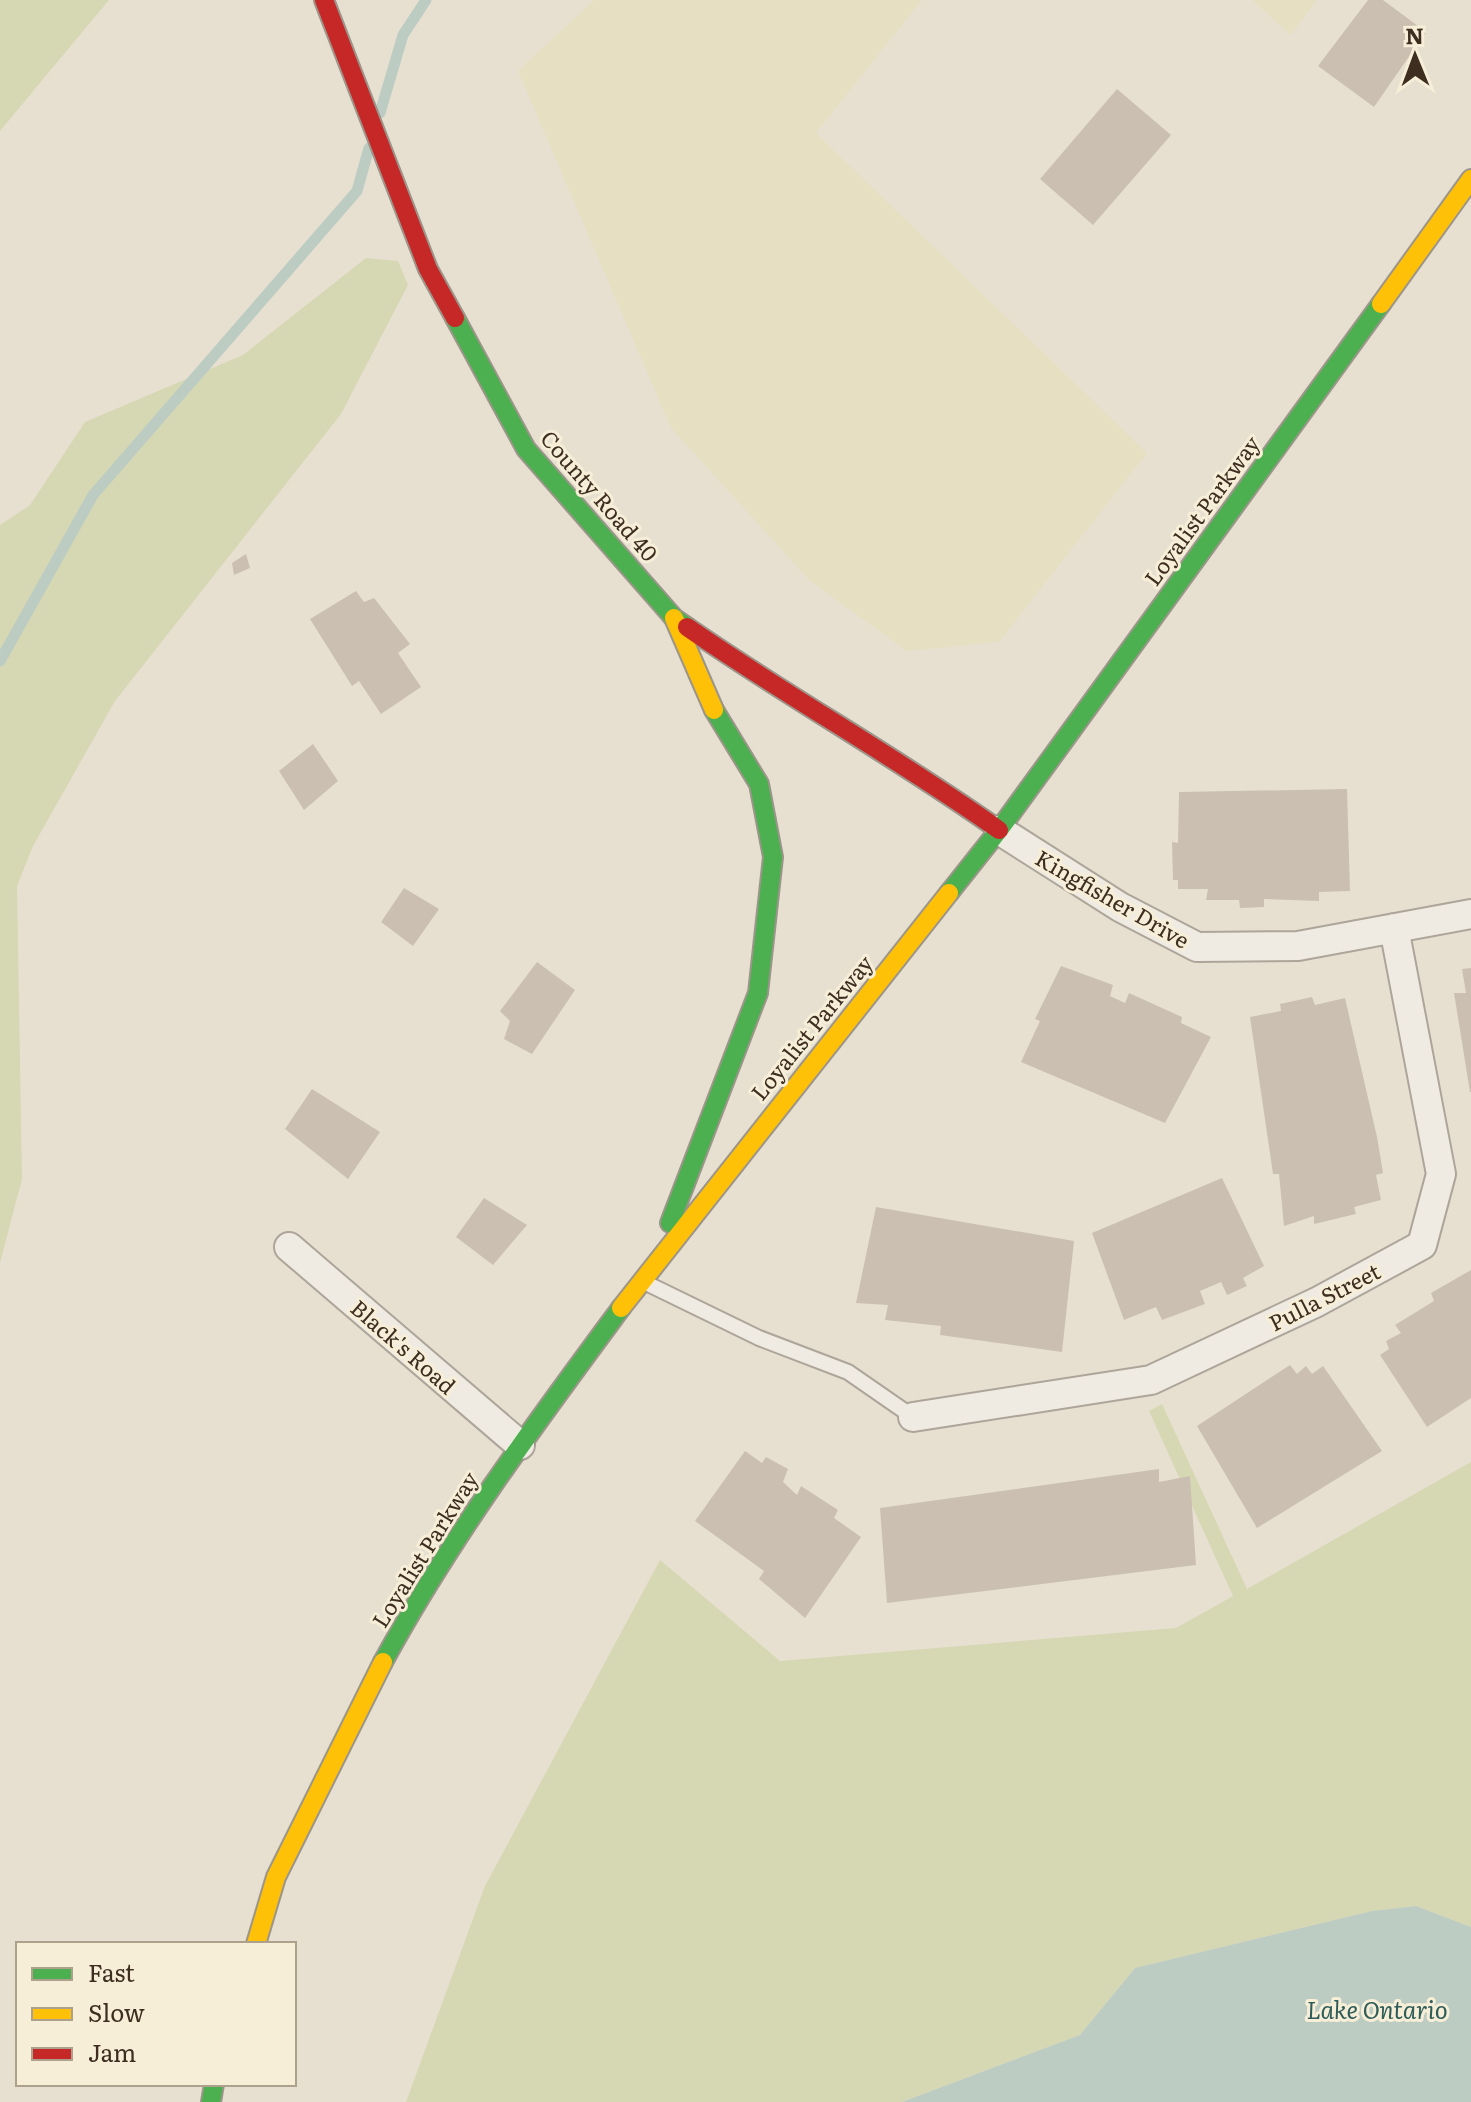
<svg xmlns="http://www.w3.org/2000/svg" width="1471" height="2102" font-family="Literata,serif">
	<rect width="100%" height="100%" fill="#e7e0d1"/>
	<!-- farmland -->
	<path fill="#e6dfc2" d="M594 0H922L816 133 1147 453 999 642 907 651 810 581 671 428 518 71Z
		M1252 0H1317L1291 35Z"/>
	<!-- green -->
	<path fill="#d6d7b3" d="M0 0H109L0 131Z
		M366 258 398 261 408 285 341 414 115 701 33 846 17 886 22 1179 0 1263V525L30 505 85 422 243 355Z
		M1162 1404 1247 1589 1471 1462V1927L1416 1906 1372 1911 1135 1968 1080 2035 902 2102H406L485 1886 660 1560 780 1661 1176 1628 1233 1596 1149 1411Z"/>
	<!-- water -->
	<path fill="#bcccc2" d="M1416 1906 1471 1927V2102H902L1080 2035 1135 1968 1372 1911Z"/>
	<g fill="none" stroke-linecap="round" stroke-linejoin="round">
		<!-- stream -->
		<path stroke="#bcccc2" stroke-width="11" d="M380 113 403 35 426 0
			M0 661 93 495 357 191 369 148"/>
	</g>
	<!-- building -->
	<path fill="#cbbfb2" d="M1368 0H1383L1426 32 1374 107 1318 66Z
		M1117 89 1171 135 1093 225 1040 179Z
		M246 554 250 568 234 575 232 563Z
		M356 591 364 602 374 598 410 644 398 653 421 687 381 714 359 681 352 686 310 619Z
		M313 744 338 781 304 810 279 771Z
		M1347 789 1350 891 1319 892V901L1264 899V907L1240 908 1239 900H1206L1208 889H1178V880H1173L1172 842 1178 843 1179 792Z
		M404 888 439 909 413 946 381 922Z
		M537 962 575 990 532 1054 504 1039 510 1021 500 1011Z
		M1061 966 1113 985 1110 996 1125 1003 1129 993 1182 1017 1181 1023 1211 1037 1165 1123 1021 1062 1040 1021 1035 1019Z
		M1471 968V1092H1470L1454 993H1466L1462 969Z
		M1312 997 1315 1005 1345 998 1377 1137 1383 1173 1376 1175 1381 1200 1354 1207 1356 1214 1314 1224V1216L1284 1226 1279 1174H1273L1250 1017 1281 1011 1280 1004Z
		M312 1089 380 1132 348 1179 285 1129Z
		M1222 1178 1264 1266 1243 1278 1247 1286 1227 1295 1221 1282 1200 1291 1205 1304 1162 1320 1156 1307 1124 1320 1092 1233Z
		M484 1198 527 1225 493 1265 456 1237Z
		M876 1207 1074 1241 1062 1352 940 1335 941 1326 885 1320 888 1305 856 1303Z
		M1471 1270V1398L1427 1427 1380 1355 1389 1349 1386 1341 1401 1333 1395 1325 1434 1301 1431 1293Z
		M1290 1365 1297 1374 1306 1366 1312 1374 1323 1366 1382 1451 1257 1528 1197 1426Z
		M745 1451 762 1463 766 1457 788 1469 783 1482 797 1495 801 1486 838 1510 834 1518 861 1537 805 1618 759 1579 764 1571 695 1521Z
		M1159 1469V1482L1190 1476 1196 1565 887 1603 880 1508Z"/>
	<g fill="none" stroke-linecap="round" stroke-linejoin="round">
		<!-- lane casing -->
		<g stroke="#ada599" stroke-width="18">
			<path id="lane" d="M644 1282 759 1338 848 1372 913 1417"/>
		</g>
		<!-- street casing -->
		<g stroke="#ada599" stroke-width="32">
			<path id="street" d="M999 830 1120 907 1197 947 1298 946 1471 914
				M289 1247 520 1445
				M913 1417 1151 1380 1317 1302 1422 1245 1441 1174 1394 928"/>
		</g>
		<!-- fast casing -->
		<g stroke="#9c958a" stroke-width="22">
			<path id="fast" d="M455 318 526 449 674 618 687 627
				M949 893 999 830 1381 304
				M670 1223 758 993 773 857 759 784 714 710
				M383 1662C451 1537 536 1423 621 1308
				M211 2102 214 2084"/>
		</g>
		<!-- slow casing -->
		<g stroke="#9c958a" stroke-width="22">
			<path id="slow" d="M1381 304 1471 179
				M674 618 714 710
				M621 1308 949 893
				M256 1944 276 1877 383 1662"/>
		</g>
		<!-- jam casing -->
		<g stroke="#9c958a" stroke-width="22">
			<path id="jam" d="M324 0 428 269 455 318
				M687 627C789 698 898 758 999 830"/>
		</g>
		<!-- lane -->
		<use href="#lane" stroke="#efebe3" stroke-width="14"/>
		<!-- street -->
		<use href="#street" stroke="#efebe3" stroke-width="28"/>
		<!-- fast -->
		<use href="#fast" stroke="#4caf50" stroke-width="18"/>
		<!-- slow -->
		<use href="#slow" stroke="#ffc107" stroke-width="18"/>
		<!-- jam -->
		<use href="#jam" stroke="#c62828" stroke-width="18"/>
	</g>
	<g text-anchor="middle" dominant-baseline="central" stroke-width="6" stroke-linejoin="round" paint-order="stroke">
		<!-- street labels -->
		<g font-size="22" fill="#3d2e20" stroke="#f7eed8">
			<text transform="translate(600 495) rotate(49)">County Road 40</text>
			<text transform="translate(1201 510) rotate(-54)">Loyalist Parkway</text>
			<text transform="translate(1113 898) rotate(30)">Kingfisher Drive</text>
			<text transform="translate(811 1027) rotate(-51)">Loyalist Parkway</text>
			<text transform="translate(1324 1296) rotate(-27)">Pulla Street</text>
			<text transform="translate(404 1346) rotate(41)">Black's Road</text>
			<text transform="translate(424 1549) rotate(-58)">Loyalist Parkway</text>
		</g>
		<!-- water labels -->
		<g font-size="24" font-style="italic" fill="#2f5d5a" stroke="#f7eed8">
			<text x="1377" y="2008">Lake Ontario</text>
		</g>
	</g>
	<!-- legend -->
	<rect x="16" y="1942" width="280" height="144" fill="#f7eed8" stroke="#ada18e" stroke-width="2"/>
	<rect x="32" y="1968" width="40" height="12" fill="#4caf50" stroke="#ada18e" stroke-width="2"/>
	<text x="88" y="1982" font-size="24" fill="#3d2e20">Fast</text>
	<rect x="32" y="2008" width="40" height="12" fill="#ffc107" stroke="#ada18e" stroke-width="2"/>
	<text x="88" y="2022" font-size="24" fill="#3d2e20">Slow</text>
	<rect x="32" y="2048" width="40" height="12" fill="#c62828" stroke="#ada18e" stroke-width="2"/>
	<text x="88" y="2062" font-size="24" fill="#3d2e20">Jam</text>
	<!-- north arrow -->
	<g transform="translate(1415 56) rotate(359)" stroke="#f7eed8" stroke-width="6" paint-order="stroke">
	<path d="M0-6L14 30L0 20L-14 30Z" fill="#3d2e20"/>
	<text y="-12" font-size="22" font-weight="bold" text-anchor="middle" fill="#3d2e20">N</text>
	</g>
</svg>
